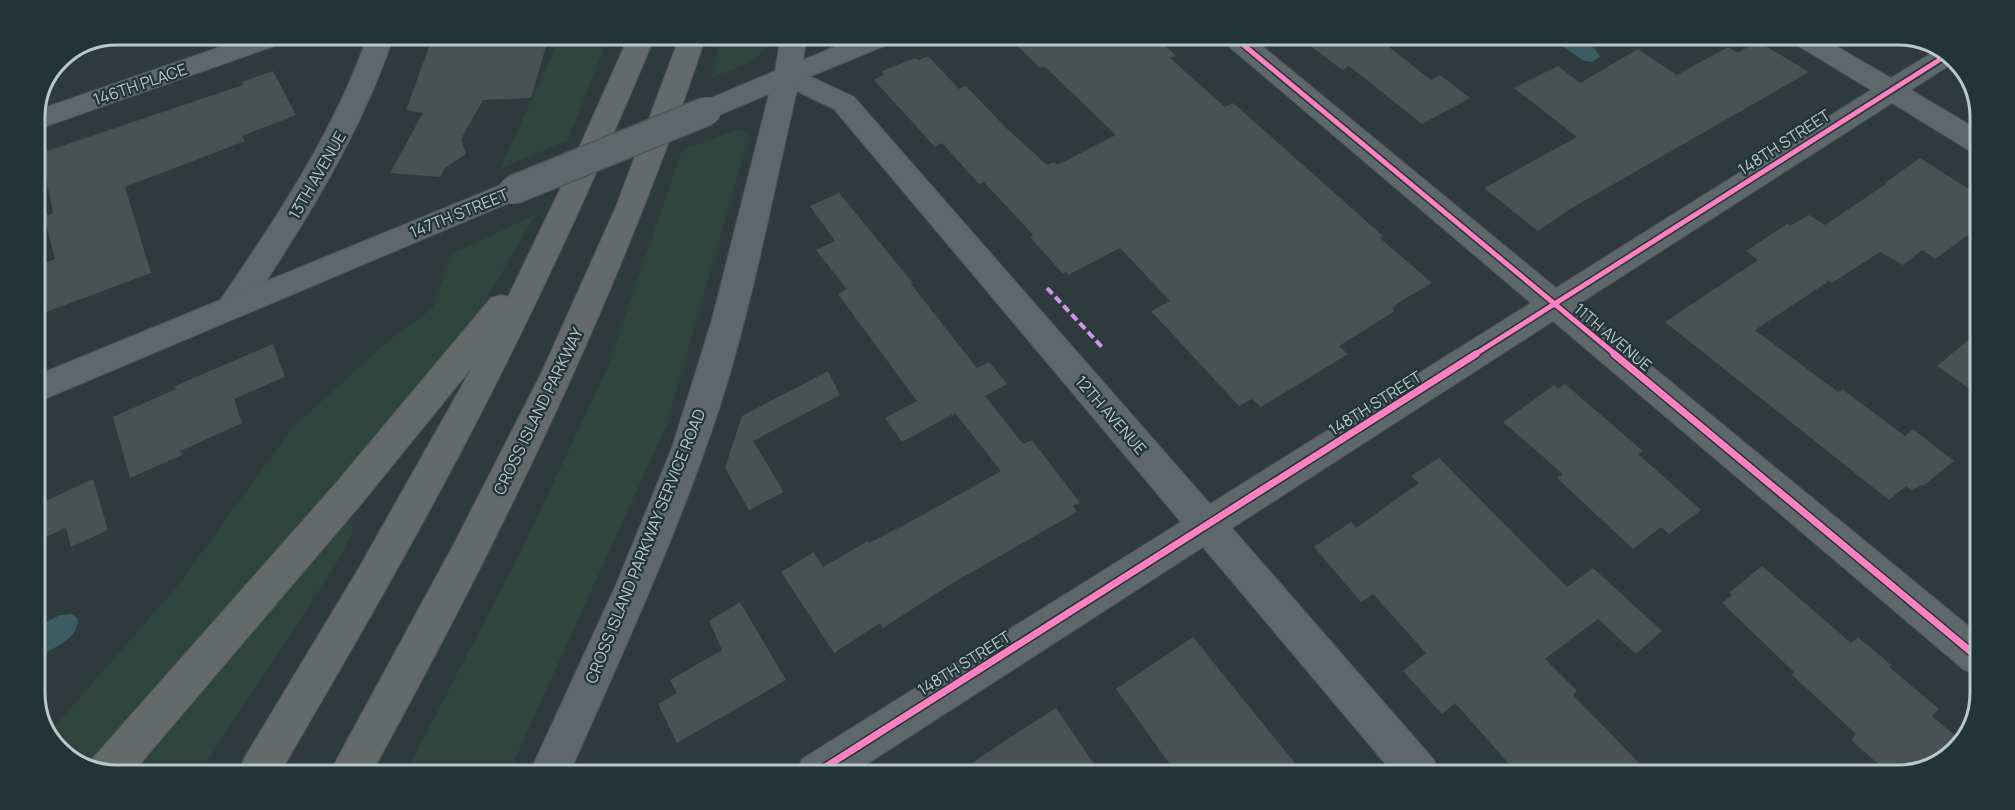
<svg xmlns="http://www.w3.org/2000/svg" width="2015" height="810" font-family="Manrope,sans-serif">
	<rect width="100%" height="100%" fill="#2e3a3c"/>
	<!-- green -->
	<path fill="#2d453d" d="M556 36H609L568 140 500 169 554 51Z
		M721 36H771C765 63 733 68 711 78Z
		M736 130 750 132 667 424 509 772H406L521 551 607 369 682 150Z
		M536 214 478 313 422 386 87 769 51 743 48 734 179 584 292 428 387 342 433 308 450 255Z
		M347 520 354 527 342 555 201 771H134Z"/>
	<!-- water -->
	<path fill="#3a5c62" d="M1560 38C1576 38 1594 42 1600 57L1592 62 1584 61 1561 45Z
		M72 614 78 619C78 641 52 648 35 658V628L60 615Z"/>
	<!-- building -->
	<path fill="#485253" d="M433 36H549L531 98 483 100 461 139 466 154 445 168 440 177 390 173 423 113 406 110Z
		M1008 37H1156L1176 56 1170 58 1225 107 1233 103 1383 236 1380 238 1432 283 1401 301 1392 308 1395 311 1339 346 1348 354 1261 407 1252 399 1239 406 1151 311 1170 301 1120 248 1068 275 1066 272 1063 274 1030 237 1033 235 984 182 979 184 942 143 935 147 874 80 884 74 882 71 915 58 919 60 928 56 959 89 966 86 1005 127 1047 165 1054 162 1057 165 1116 135 1044 66 1040 68Z
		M1299 37 1407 38 1389 47 1431 80 1440 75 1470 98 1422 124 1349 66 1342 70Z
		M1757 41 1809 72 1572 208 1538 231 1484 188 1577 137 1514 88 1558 66 1580 83 1638 49 1677 75 1728 47 1738 53Z
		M273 71 296 115 242 136 245 141 125 187 151 273 35 316V267L55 259 44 216 53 213 41 153 243 85 242 82Z
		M1920 158 1980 196 1979 227 1935 259 1922 250 1903 265 1880 252 1832 283 1829 281 1755 330 1838 392 1842 389 1905 436 1913 429 1954 461 1923 486 1920 485 1912 491 1906 486 1889 500 1665 322 1758 260 1746 251 1787 224 1790 226 1809 215 1825 225 1886 184 1885 183Z
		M839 193 913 283 911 284 977 368 989 362 1007 384 985 396 1023 444 1032 440 1080 503 1073 506 1077 512 951 584 883 628 880 623 834 653 781 572 814 552 823 567 868 541 869 543 910 522 1001 471 955 413 902 442 885 418 917 401 838 294 847 289 816 250 835 241 810 206Z
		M1979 331 1978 367V395L1937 366Z
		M273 344 285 377 234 399 242 423 180 451 182 455 130 478 113 417 176 389 175 386Z
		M828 371 840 395 753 441 784 492 749 510 725 468 742 416Z
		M1565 384 1643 451 1638 454 1701 510 1669 534 1661 527 1633 549 1557 478 1563 474 1503 422 1554 385 1558 389Z
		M1439 458 1567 587 1593 568 1662 631 1636 654 1598 619 1545 659 1577 691 1573 695 1651 775H1519L1455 703 1442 714 1403 671 1426 653 1373 594 1361 602 1314 547 1351 522 1356 528 1419 483 1411 476Z
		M93 479 108 530 71 547 66 528 35 542V506Z
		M1762 566 1851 643 1858 637 1891 665 1889 667 1939 709 1932 716 1960 740 1944 761 1898 776 1891 775 1851 740 1856 734 1791 674 1794 672 1722 603 1732 595 1729 593Z
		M740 602 786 680 677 743 658 704 677 693 670 680 722 650 709 621Z
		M1193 637 1229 682 1304 774H1177L1116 689Z
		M1056 708 1101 774 957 773 1017 733Z"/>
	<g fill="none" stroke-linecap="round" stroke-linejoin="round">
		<!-- minor casing -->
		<g stroke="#4d5557" stroke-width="2">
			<path id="minor" d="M255 35H293L289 41 35 130V111Z
				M368 35H394C360 137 303 225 245 314L234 317 223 314 218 305 223 296C280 213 334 131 368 35Z
				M1221 37H1251L1556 288 1871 90 1797 45 1793 39H1824L1891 78 1938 49 1956 61 1911 90 1980 131V154L1970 151 1892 103 1577 305 1977 633 1976 674 1963 669 1553 321 1232 528 1434 760 1440 774H1394L1203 547 853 773H796L802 759 1181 522 834 109 778 82 774 76 778 70 787 67 796 70 854 97 1210 504 1531 303 1225 43Z"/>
		</g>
		<!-- tertiary casing -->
		<g stroke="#4d5557" stroke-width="2">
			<path id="tertiary" d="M781 36H807L803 60 861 36H898L894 42 799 81C774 188 754 298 721 403 680 529 624 650 570 772H530L616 585 672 448 712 320 769 94 707 120 697 118 693 111 697 104 775 71Z
				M513 180 523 183 527 190 523 197 35 403V376Z"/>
		</g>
		<!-- motorway casing -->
		<g stroke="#4e585a" stroke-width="2">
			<path id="motorway" d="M629 36H655C595 180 530 321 457 459 401 565 341 668 281 771H239L245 757 359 568 473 366 361 504 134 771 88 770 94 757 337 482 491 298 502 295 508 297 567 175Z
				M680 36H706C621 292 502 536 372 772H330L454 544 541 374 616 207Z"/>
		</g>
		<!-- minor -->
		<use href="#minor" fill="#5e676a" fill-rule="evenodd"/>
		<!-- tertiary -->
		<use href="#tertiary" fill="#5e676a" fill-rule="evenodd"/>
		<!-- motorway -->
		<use href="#motorway" fill="#64696a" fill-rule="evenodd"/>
		<!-- tertiary-bridge casing -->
		<g stroke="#4d5557" stroke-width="31" stroke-linecap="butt">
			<path id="tertiary-bridge" d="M513 190 707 111"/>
		</g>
		<!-- tertiary-bridge -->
		<use href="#tertiary-bridge" stroke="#5e676a" stroke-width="28"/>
		<!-- quiet -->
		<path stroke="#d193ec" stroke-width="4" stroke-dasharray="8 4" stroke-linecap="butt" d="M1047 288 1102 347"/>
		<!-- cycleway-far1 casing -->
		<g stroke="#213437" stroke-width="8">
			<path id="cycleway-far1" d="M1234 37 1616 355
				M1474 355 1947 55"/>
		</g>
		<!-- cycleway casing -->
		<g stroke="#213437" stroke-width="10">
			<path id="cycleway" d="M1614 354 1976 656
				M816 773 1476 354"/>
		</g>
		<!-- cycleway-far1 -->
		<use href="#cycleway-far1" stroke="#ff80c0" stroke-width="5"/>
		<!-- cycleway -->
		<use href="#cycleway" stroke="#ff80c0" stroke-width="7"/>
	</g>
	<g text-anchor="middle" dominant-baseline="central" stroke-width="4.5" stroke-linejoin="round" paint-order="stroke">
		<!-- street labels -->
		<g font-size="16" fill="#bac8cc" stroke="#213437">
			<text transform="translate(140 84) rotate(-19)">146TH PLACE</text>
			<text transform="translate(1784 142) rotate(-33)">148TH STREET</text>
			<text transform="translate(317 175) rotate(-60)">13TH AVENUE</text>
			<text transform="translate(459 213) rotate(-22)">147TH STREET</text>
			<text transform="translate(1613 337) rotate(40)">11TH AVENUE</text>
			<text transform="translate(1375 403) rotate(-32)">148TH STREET</text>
			<text transform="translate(538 411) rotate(-64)">CROSS ISLAND PARKWAY</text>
			<text transform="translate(1111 415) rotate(49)">12TH AVENUE</text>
			<text transform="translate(645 546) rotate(-68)">CROSS ISLAND PARKWAY SERVICE ROAD</text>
			<text transform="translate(964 663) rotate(-32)">148TH STREET</text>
		</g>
	</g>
	<!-- crop -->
	<path d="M0 0H2015V810H0ZM117 45H1898A72 72 0 0 1 1970 117V693A72 72 0 0 1 1898 765H117A72 72 0 0 1 45 693V117A72 72 0 0 1 117 45Z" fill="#213437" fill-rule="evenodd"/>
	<path fill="none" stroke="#bac8cc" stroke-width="3" d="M117 45H1898A72 72 0 0 1 1970 117V693A72 72 0 0 1 1898 765H117A72 72 0 0 1 45 693V117A72 72 0 0 1 117 45Z"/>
</svg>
